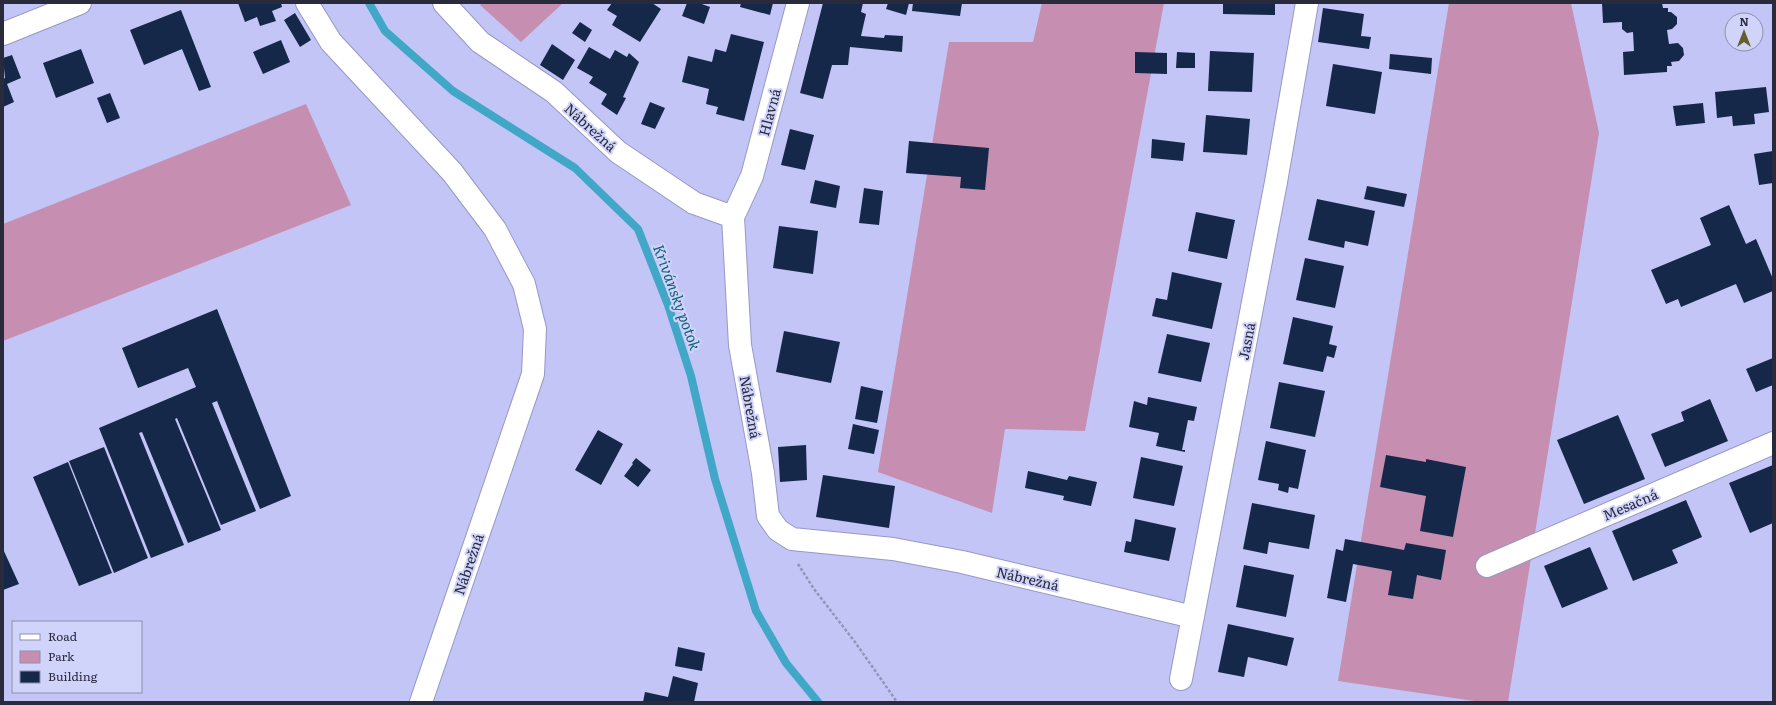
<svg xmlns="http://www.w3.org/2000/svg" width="1776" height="705" font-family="Literata,serif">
	<rect width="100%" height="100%" fill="#c2c5f5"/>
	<!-- green -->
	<path fill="#c68fb1" d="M482 3H563L521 42 480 5Z
		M1042 3H1164L1085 431 1005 429 992 513 878 472 949 42H1033Z
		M1449 3H1571L1599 133 1508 702H1481L1338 681Z
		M306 104 351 205 3 341V224Z"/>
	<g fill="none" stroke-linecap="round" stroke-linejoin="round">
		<!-- stream -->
		<path stroke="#41a7c7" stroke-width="8" d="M369 3 385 31 453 91 575 168 638 229 668 305 691 376 715 479 756 611 786 663 818 702"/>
	</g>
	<!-- building -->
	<path fill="#16284a" d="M238 3H281L282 7 272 11 276 21 260 26 257 17 245 22Z
		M612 3H652L661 9 640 42 612 25 617 16 607 10Z
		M687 3H699L710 7 704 24 682 16Z
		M741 3H773L770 15 740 7Z
		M823 3H863L861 12 866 14 861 36 884 38 885 35 903 36 902 52 850 47 848 65H832L823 99 800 93Z
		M888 3H909L906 15 886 9Z
		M913 3H962L960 16 912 11Z
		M1223 3H1275V15L1223 14Z
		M1602 3H1662L1663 8H1668V12H1671L1677 17V24L1672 29 1667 30 1669 44 1678 43 1683 48 1684 55 1679 61 1671 62 1672 66H1667V72L1624 75 1623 52 1634 51 1633 32 1627 33 1622 29V22L1603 23Z
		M1323 8 1364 14 1361 36 1371 37 1369 49 1318 42Z
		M181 10 211 87 199 91 182 49 144 65 130 30Z
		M295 13 311 40 300 47 284 20Z
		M580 22 592 30 585 42 572 33Z
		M731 34 764 42 744 121 716 114 718 107 706 104 709 89 682 82 688 56 712 62 715 49 726 52Z
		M281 40 290 62 263 74 253 52Z
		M552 44 575 60 563 80 540 65Z
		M589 47 610 59 615 50 627 57 629 53 639 62 623 97 626 98 617 115 601 104 607 94 589 83 593 77 577 68Z
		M81 49 94 83 56 98 43 63Z
		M1210 51 1254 53 1252 92 1208 91Z
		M1135 52 1167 53V74L1135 73Z
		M1177 52 1195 53V68H1176Z
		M1390 54 1432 58 1431 74 1389 69Z
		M12 55 21 78 7 84 14 102 3 107V79L5 78 3 58Z
		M1333 64 1382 72 1375 114 1326 106Z
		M1766 87 1769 112 1754 114 1755 124 1733 126 1732 116 1717 118 1715 92Z
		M110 93 120 118 107 123 97 98Z
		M650 102 665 108 655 129 641 124Z
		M1703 103 1705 123 1676 126 1673 106Z
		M1206 115 1250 119 1247 155 1203 152Z
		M790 129 814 135 805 170 781 165Z
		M1152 139 1185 143 1183 161 1151 158Z
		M909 141 989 148 985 190 960 188 961 177 906 173Z
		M1773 151V183L1759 185 1754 154Z
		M815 180 840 186 836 208 810 203Z
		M1367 186 1407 194 1404 207 1364 199Z
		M864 188 883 191 879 225 859 223Z
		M1317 199 1375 211 1368 246 1345 241 1344 248 1308 240Z
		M1729 205 1746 244 1756 239 1773 279V291L1744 303 1736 284 1681 307 1678 299 1666 304 1651 270 1711 245 1700 218Z
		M1196 212 1235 220 1227 259 1188 251Z
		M779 226 818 231 813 274 773 268Z
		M1305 258 1344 266 1335 308 1296 300Z
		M1172 272 1222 283 1212 329 1152 316 1156 298 1167 300Z
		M217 309 291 496 260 509 217 401 212 403 256 511 221 525 177 418 175 419 221 530 188 543 142 432 139 433 184 545 151 558 99 428 196 387 188 368 138 388 122 348Z
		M1293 317 1333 326 1329 344 1337 346 1334 358 1327 356 1323 372 1283 364Z
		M784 331 840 342 831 383 776 372Z
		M1167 334 1210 343 1201 382 1158 373Z
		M1773 358V385L1756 392 1746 369Z
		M1279 382 1325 391 1315 437 1270 428Z
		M861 386 883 391 877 423 855 419Z
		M1148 397 1197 407 1194 421 1188 420 1182 450H1185V452L1156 446 1159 433 1129 427 1134 401 1147 405Z
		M1710 399 1728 441 1665 467 1651 434 1684 421 1681 412Z
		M1618 415 1645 479 1584 504 1557 440Z
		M853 424 879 430 874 454 848 449Z
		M598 430 623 444 601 485 575 470Z
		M1266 441 1306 450 1298 489 1289 487 1288 493 1278 490 1279 484 1258 480Z
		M806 445 807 480 780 482 778 447Z
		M104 447 148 558 114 573 69 461Z
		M1386 455 1426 462V459L1466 467 1453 537 1420 531 1426 496 1380 487Z
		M1141 457 1183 466 1174 506 1133 498Z
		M636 458 651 470 638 487 624 476 633 464 632 463Z
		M68 462 112 573 79 586 33 477Z
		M1773 465V523L1750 533 1729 483Z
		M1028 471 1067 480 1069 476 1097 482 1091 506 1063 500 1064 496 1025 488Z
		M823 475 895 486 889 528 816 517Z
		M1686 500 1702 537 1672 550 1678 563 1633 581 1612 531Z
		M1252 503 1315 515 1309 549 1269 542 1267 554 1243 549Z
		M1135 519 1176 528 1169 561 1124 552 1126 541 1131 542Z
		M1345 539 1404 550 1406 543 1446 550 1441 580 1417 575 1413 599 1388 595 1392 571 1353 564 1346 602 1327 598 1336 549 1343 551Z
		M1590 547 1608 589 1562 608 1544 566Z
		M3 549 19 584 3 590Z
		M1244 565 1294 575 1286 617 1236 607Z
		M1228 624 1294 638 1287 666 1248 657 1244 677 1218 672Z
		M678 647 705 653 702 671 675 666Z
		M673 676 698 683 694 702H643L645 692 668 697Z"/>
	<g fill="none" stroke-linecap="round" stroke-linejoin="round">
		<!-- minor casing -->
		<g stroke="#9698c6" stroke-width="24">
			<path id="minor" d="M307 3 331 42 452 172 495 229 524 284 535 329 533 374 421 702
				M444 3 480 42 554 92 618 152 694 203 733 217 740 345 763 473 768 516 778 530 792 539 893 549 962 562 1193 617
				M3 34 80 3
				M733 217 752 176 798 3
				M1487 566 1773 443
				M1181 679 1276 182 1307 3"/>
		</g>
		<!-- path -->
		<path stroke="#9294ba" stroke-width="2.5" stroke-dasharray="3 2" stroke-linecap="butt" d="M798 564 814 589 855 642 897 702"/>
		<!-- minor -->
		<use href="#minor" stroke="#fff" stroke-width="22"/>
	</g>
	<g text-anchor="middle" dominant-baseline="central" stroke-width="4" stroke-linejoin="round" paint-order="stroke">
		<!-- street labels -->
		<g font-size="14" fill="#292a3c" stroke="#d0d3fa">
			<text transform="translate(769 112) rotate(-75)">Hlavná</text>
			<text transform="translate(591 127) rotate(42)">Nábrežná</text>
			<text transform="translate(1246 341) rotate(-79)">Jasná</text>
			<text transform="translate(751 407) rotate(80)">Nábrežná</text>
			<text transform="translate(1630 504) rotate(-23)">Mesačná</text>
			<text transform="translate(468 564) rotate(-71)">Nábrežná</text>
			<text transform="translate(1028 578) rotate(13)">Nábrežná</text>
		</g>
		<!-- water labels -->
		<g font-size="15" font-style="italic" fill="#0f6177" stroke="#d0d3fa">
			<text transform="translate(678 297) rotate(70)">Krivánsky potok</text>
		</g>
	</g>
	<!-- border -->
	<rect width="1776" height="705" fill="none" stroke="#292a3c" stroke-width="8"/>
	<!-- legend -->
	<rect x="12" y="621" width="130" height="72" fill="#d0d3fa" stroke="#8d8fae"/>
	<rect x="20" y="634" width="20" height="6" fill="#ffffff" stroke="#8d8fae"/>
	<text x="48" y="641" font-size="12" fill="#292a3c">Road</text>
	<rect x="20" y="651" width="20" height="12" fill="#c68fb1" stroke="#8d8fae"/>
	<text x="48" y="661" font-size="12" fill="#292a3c">Park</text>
	<rect x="20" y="671" width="20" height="12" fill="#16284a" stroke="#8d8fae"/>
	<text x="48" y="681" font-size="12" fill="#292a3c">Building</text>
	<!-- north arrow -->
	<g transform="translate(1744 32)"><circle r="19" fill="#d0d3fa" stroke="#8d8fae"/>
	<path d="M0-3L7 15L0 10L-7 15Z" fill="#655e2b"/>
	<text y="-6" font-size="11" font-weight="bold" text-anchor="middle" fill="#292a3c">N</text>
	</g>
</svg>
